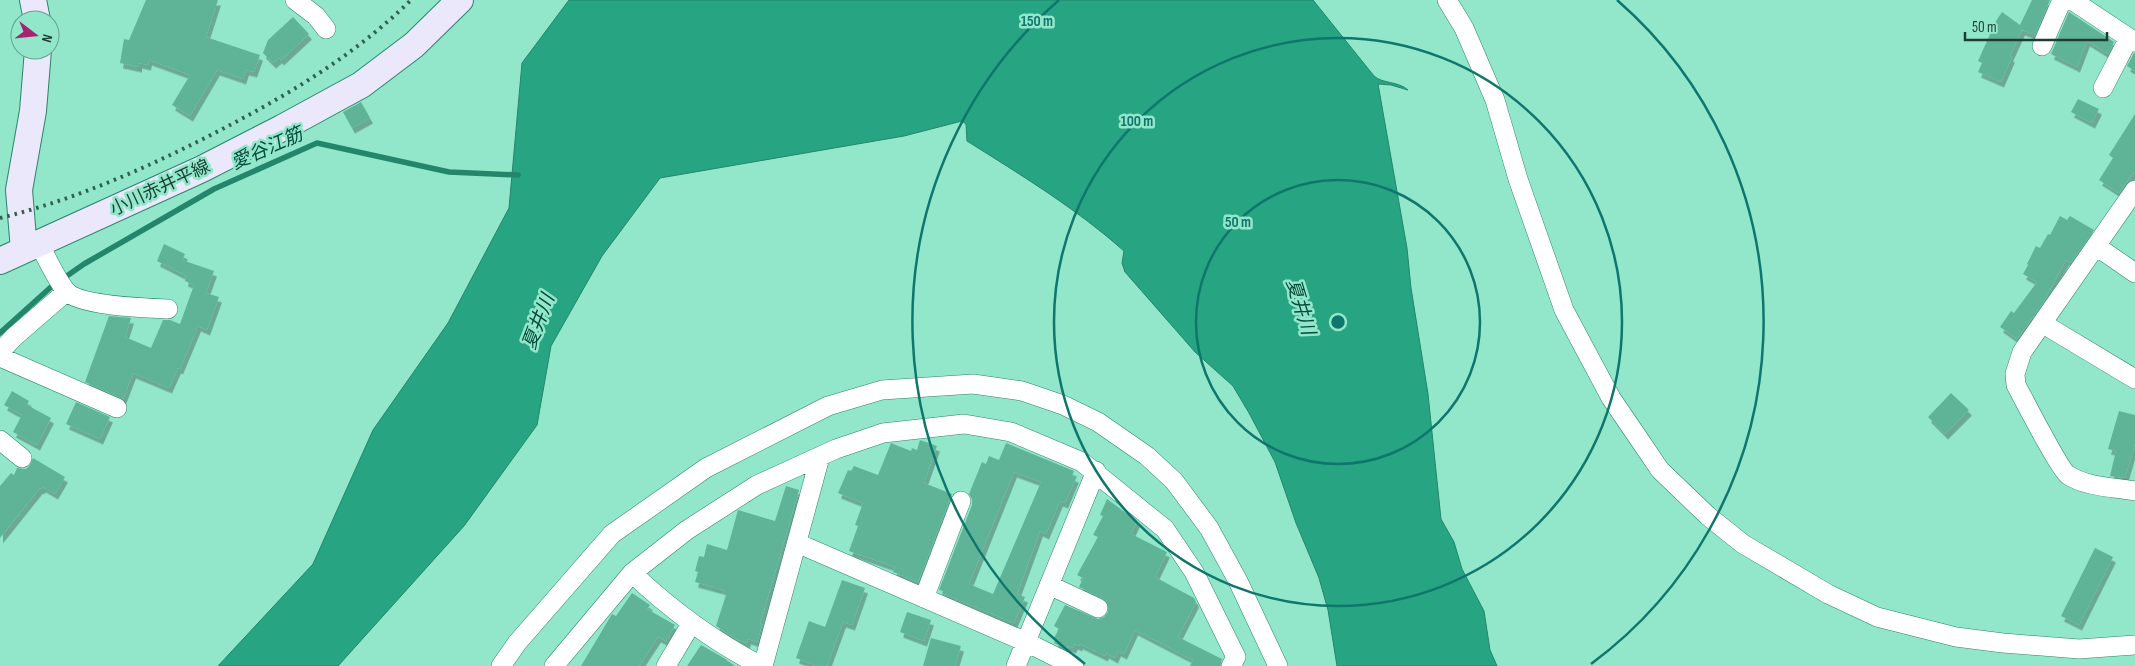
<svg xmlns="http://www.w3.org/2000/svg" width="2135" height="666" font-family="'Sofia Sans Condensed','Noto Sans JP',sans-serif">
	<defs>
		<filter id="shadow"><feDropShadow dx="3" dy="5.5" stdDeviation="0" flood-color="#0004"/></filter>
	</defs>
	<rect width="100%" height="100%" fill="#92e7ca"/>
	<!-- water -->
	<path fill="#27a482" stroke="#23866b" d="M569 0H1313L1374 76C1383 84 1398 81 1408 90L1391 85 1378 84 1407 248 1411 288 1428 394 1441 519 1454 542 1462 569 1484 611 1490 650 1497 666H1337L1328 610 1319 578 1296 523 1275 462 1249 413 1233 386 1195 352 1125 272 1122 263 1124 251C1077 209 1021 175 967 141L966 124 962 121 904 136 660 178 602 256 551 346 537 425 464 526 338 666H218L313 564 373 430 448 323 509 208 522 63Z"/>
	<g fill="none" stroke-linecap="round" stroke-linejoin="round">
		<!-- stream -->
		<path stroke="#23866b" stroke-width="5.5" d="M0 333 51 287 84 264 214 189 317 143 449 172 518 175"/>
	</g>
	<!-- building -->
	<path fill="#5eb498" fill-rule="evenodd" filter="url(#shadow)" d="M146 0H218L206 37 260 55 254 72 246 70 243 79 217 70 190 116 172 105 190 75 149 60 148 65 139 63V67L120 63 124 39 129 40Z
		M2032 0H2050L2035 35 2022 30 2010 56 2012 57 2001 82 1978 72 1982 63 1978 61 1996 21 2002 12 2020 25Z
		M2069 12 2114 42 2108 54 2087 41 2077 67 2051 54Z
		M293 17 309 34 281 60 279 58 273 63 263 53 268 40Z
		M2134 53H2135V71L2127 66Z
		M2078 99 2099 109 2092 123 2071 112Z
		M361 102 370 118 352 128 343 112Z
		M2135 114V170L2119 193 2099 180 2113 158 2109 155Z
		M2060 216 2067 220 2070 216 2094 230 2071 263 2066 260 2042 304 2017 339 2000 327 2011 311 2014 313 2037 282 2023 274 2028 265 2027 264 2036 246 2040 248 2048 234 2050 235Z
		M164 244 185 254 182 260 214 271 206 293 219 297 207 330 198 326 180 369 178 368 169 388 133 373 123 399 85 382 109 316 131 318 125 337 151 348 163 320H170L180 324 194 285 185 281 186 276 157 261Z
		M12 391 29 401 25 409 27 405 51 418 37 445 13 432 22 415 4 405Z
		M1951 393 1969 410 1945 434 1928 417Z
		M76 402 110 417 100 439 66 424Z
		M2119 411 2135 415V444L2125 478 2110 476 2116 451 2108 449Z
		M920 440 937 446 924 483 952 494 918 582 893 572 895 567 849 551 858 526 855 525 863 503 838 493 848 470 851 471 854 466 878 475 891 443 911 451 912 448 917 450Z
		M1006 443 1074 471 1072 476 1076 477 1065 503 1060 501 1046 534 1040 531 1017 594 1025 597 1014 623 942 593 943 591 939 590 972 505V499L969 494 982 462 986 464 989 456 999 460ZM1014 472 1041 482 993 594 969 584Z
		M33 458 65 477 55 494 43 487 41 489 40 488 0 538V486L11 473 14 475 17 468 26 469 30 465Z
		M786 486 799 490 760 624 762 625 757 642 748 639 747 643 738 640 716 626 726 595 723 594 724 590 695 582 698 572 695 571 699 556 704 557 707 544 727 550 738 510 775 521Z
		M1107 499 1137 521 1131 534 1167 552 1155 577 1194 598 1196 602 1178 637 1222 659 1220 666H1190L1193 660 1135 630 1124 654 1118 651 1115 658 1106 653 1105 656 1080 644 1079 646 1075 644 1073 648 1068 646 1066 649 1054 643 1056 639 1054 638 1059 629 1054 626 1065 605 1098 619 1104 617 1108 612 1107 601 1079 587 1083 578 1077 575 1098 537 1093 535 1103 516 1100 515Z
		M2095 548 2113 557 2079 625 2061 616Z
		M842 580 865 588 852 625 843 622 827 666H818L796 658 809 621 825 627Z
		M632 593 650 605 647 609 675 625 666 641 658 637 639 666H581L612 614 616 616Z
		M907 612 931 620 924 641 900 632Z
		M931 638 961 646 955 666H923Z
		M701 645 724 658 735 666H687Z"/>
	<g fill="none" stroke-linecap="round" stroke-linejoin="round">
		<!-- street casing -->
		<g stroke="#2c856b" stroke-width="20">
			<path id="street" d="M295 0 316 16 326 29
				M1447 0 1464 28 1495 100 1518 179 1564 310 1611 398 1641 442 1660 470 1708 516 1743 544 1828 594 1877 617 1956 637 2003 643 2079 649 2135 645
				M2072 0 2135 42
				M2042 46 2062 0
				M2103 88 2129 38
				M2135 190 2022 352 2015 374 2016 385C2023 398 2060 470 2068 475 2086 487 2114 487 2135 491
				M39 244C47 258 56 279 66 291 79 306 147 308 168 309
				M2096 246 2135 273
				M2044 320 2050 328 2135 379
				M0 352 14 337 66 292
				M0 357 117 408
				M0 440 22 458
				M797 543 1026 642 1074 666
				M632 573C671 610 713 641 761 666
				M1049 585 1098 608
				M924 598 961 501
				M501 666 517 643 612 534 706 468 828 406 882 390 973 384 1022 391 1063 405 1098 422 1147 456 1174 481 1209 528 1238 581 1278 666
				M554 666 632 573 687 530 757 485 836 449 883 433 964 424 1011 432 1082 462 1165 529 1194 572 1236 657 1231 666
				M666 666 691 624
				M763 666 820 457
				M1016 666 1096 471"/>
		</g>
		<!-- secondary casing -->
		<g stroke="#2c856b" stroke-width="28">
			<path id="secondary" d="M33 0 37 20
				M24 250 19 190 33 111 38 50
				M0 261 202 169 282 128 361 85 414 45 460 0"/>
		</g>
		<!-- street -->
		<use href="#street" stroke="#fff" stroke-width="19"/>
		<!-- secondary -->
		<use href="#secondary" stroke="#ebe8fc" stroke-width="26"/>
		<!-- rail -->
		<path stroke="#315f50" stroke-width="4" stroke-dasharray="2.5 5" stroke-linecap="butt" d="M0 218C70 201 137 172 201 140 276 102 350 60 411 0"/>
	</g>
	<!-- distance rings -->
	<g fill="none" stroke="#0f766e" stroke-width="2.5">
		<circle cx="1338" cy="322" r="142"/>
		<circle cx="1338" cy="322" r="284"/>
		<path d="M1085 664A426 426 0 0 1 1059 0M1617 0A426 426 0 0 1 1591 664"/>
	</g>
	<g text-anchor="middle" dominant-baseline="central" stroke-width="5" stroke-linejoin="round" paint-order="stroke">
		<!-- street labels -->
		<g font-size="18" fill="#1b3f34" stroke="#92e7ca">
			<text transform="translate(160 188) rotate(-25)">小川赤井平線</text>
		</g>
		<!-- water labels -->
		<g font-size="19" font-style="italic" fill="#054b3a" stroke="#92e7ca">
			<text transform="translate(267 149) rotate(-24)">愛谷江筋</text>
			<text transform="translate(1300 307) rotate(73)">夏井川</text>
			<text transform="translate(539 322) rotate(-69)">夏井川</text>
		</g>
	</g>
	<circle cx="1338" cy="322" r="8" fill="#0f766e" stroke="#92e7ca" stroke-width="2.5"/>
	<g font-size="15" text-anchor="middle" font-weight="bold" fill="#0f766e" stroke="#92e7ca" stroke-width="5" stroke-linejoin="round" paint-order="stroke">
		<text x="1037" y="26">150 m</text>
		<text x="1137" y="126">100 m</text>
		<text x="1238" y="227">50 m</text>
	</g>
	<!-- north arrow -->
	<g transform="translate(35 35) rotate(106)"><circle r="24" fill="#92e7ca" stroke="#62a48e"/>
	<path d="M0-4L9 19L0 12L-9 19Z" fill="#a62370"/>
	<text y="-8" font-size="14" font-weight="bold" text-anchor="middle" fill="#1b3f34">N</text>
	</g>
	<!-- scale -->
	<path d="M1965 32v8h142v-8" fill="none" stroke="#1b3f34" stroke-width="2.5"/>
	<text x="1972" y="32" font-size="15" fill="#1b3f34" stroke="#92e7ca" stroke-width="4" paint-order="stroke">50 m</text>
</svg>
